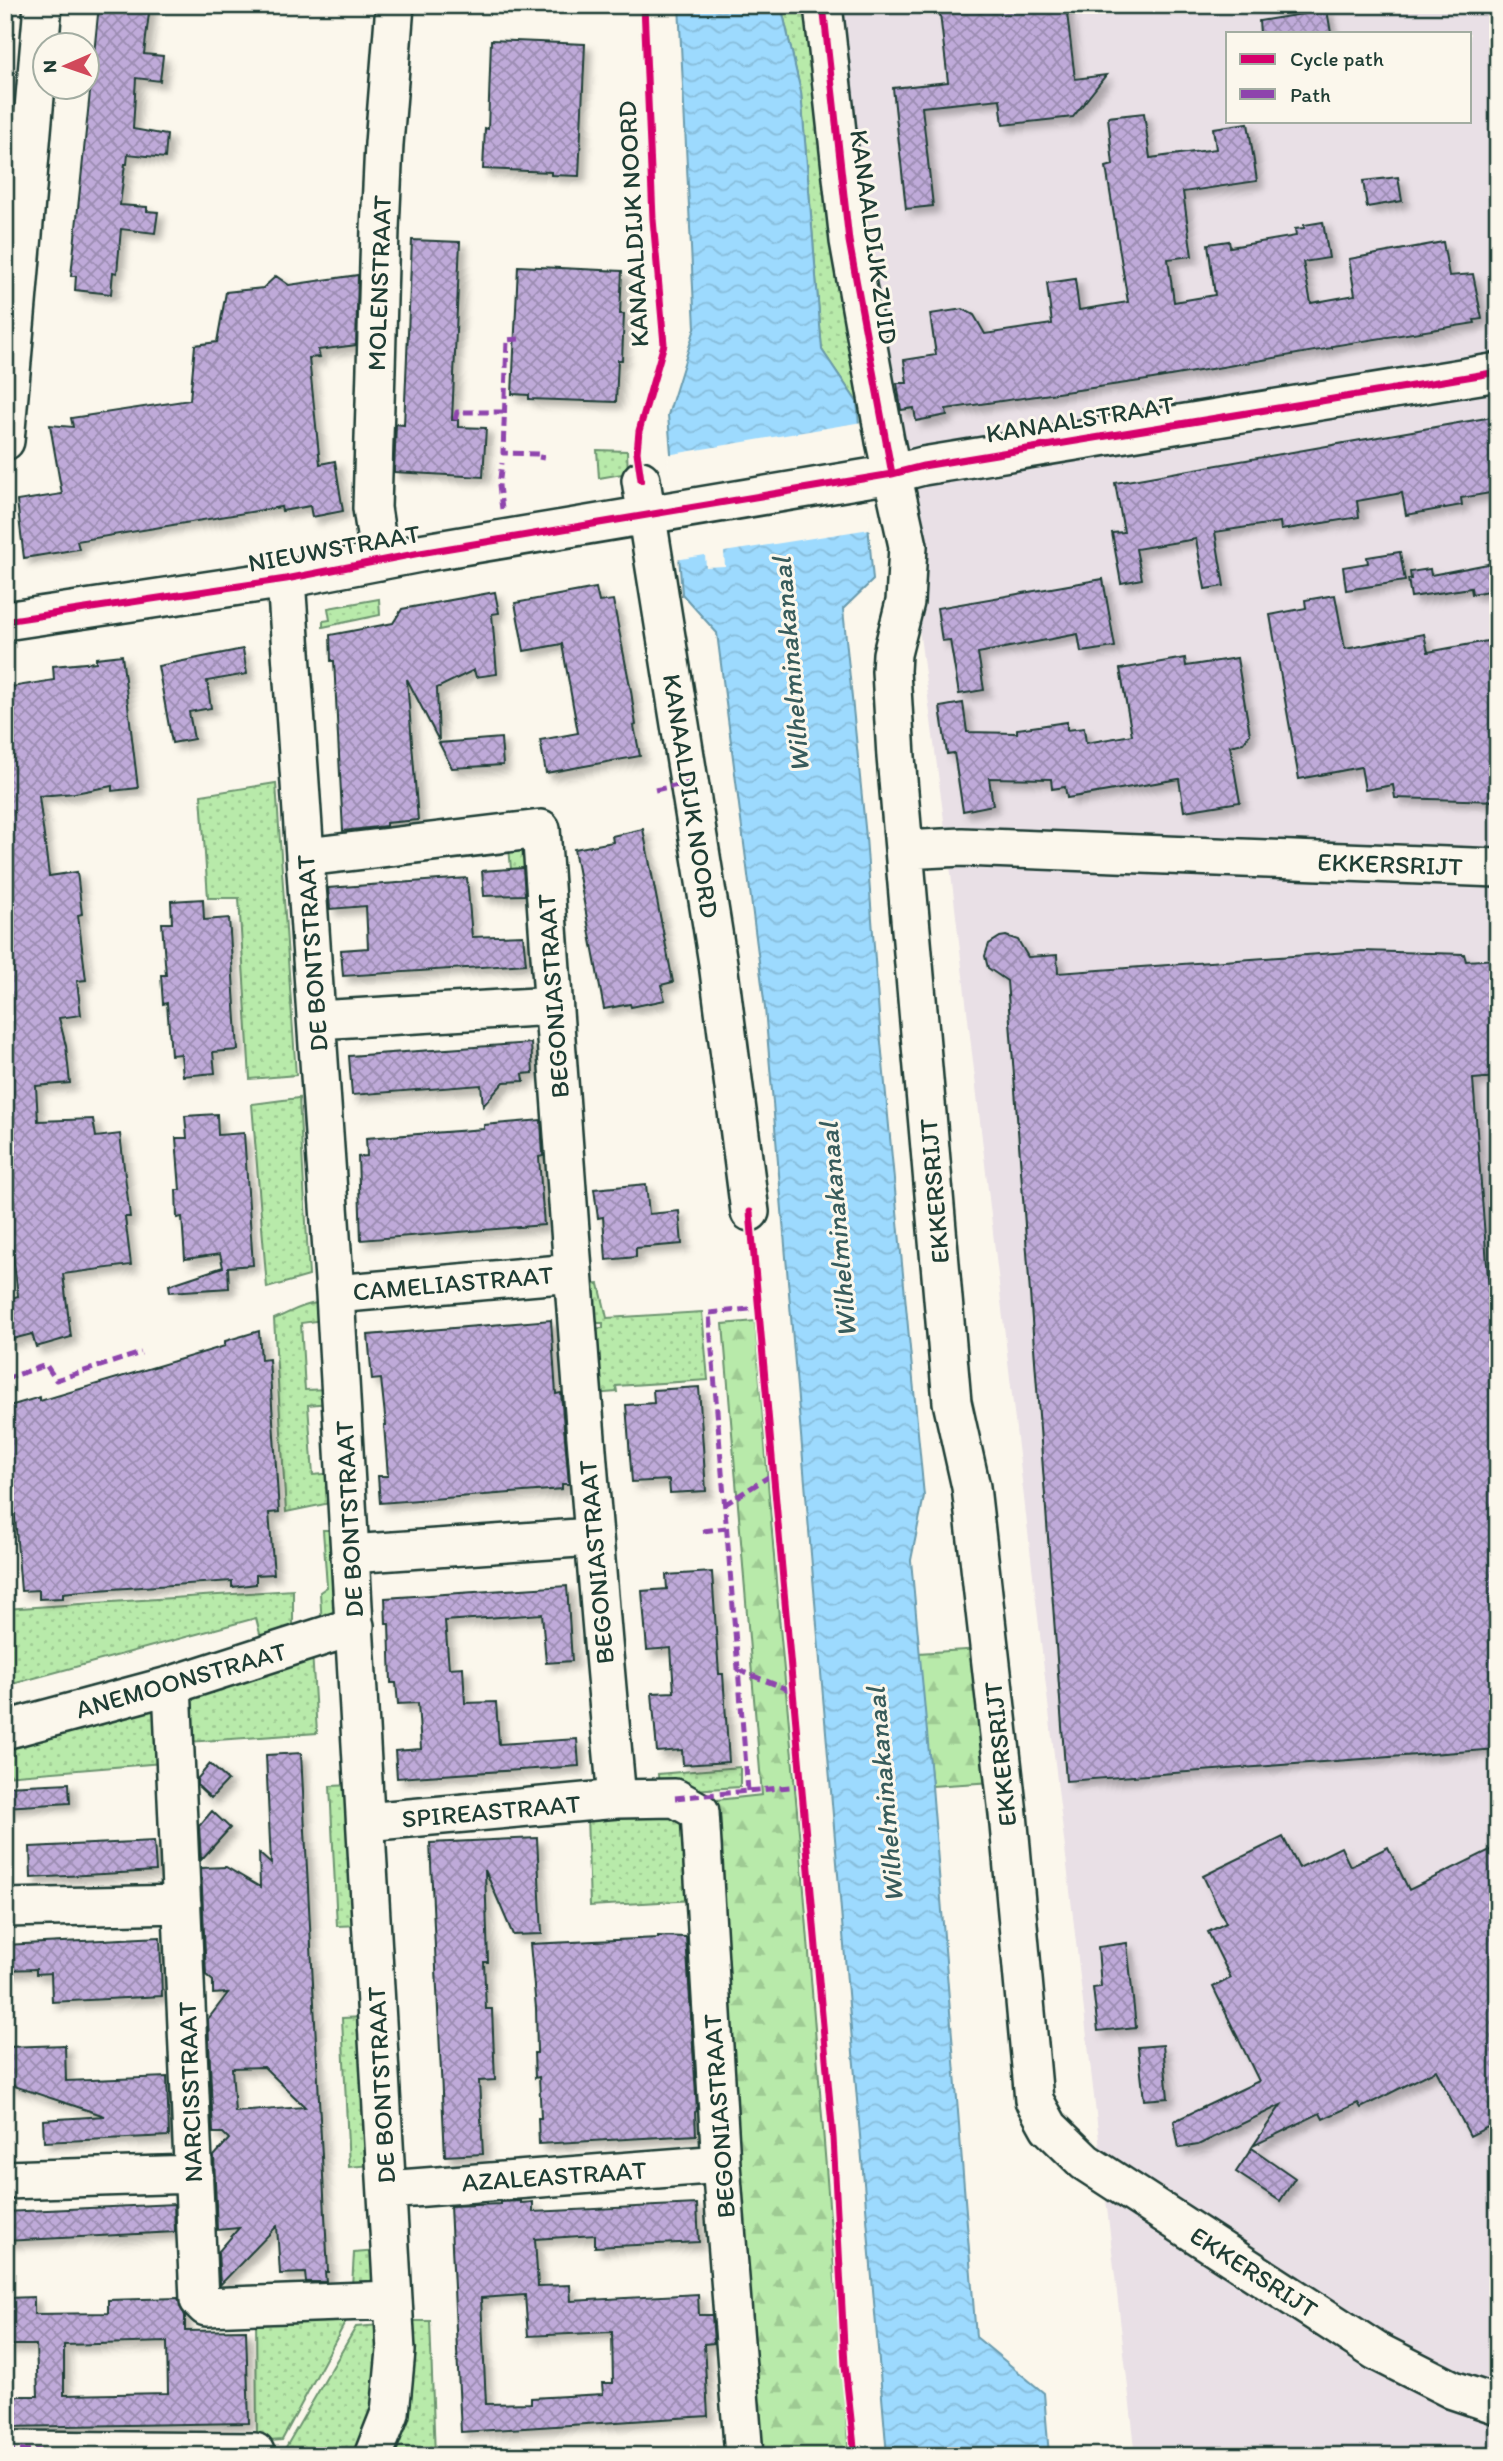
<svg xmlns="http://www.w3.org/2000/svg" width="1503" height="2461" font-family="Itim,sans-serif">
	<defs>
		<pattern id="grass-dots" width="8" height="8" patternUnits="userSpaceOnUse" patternTransform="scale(1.75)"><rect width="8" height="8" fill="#b8eaaa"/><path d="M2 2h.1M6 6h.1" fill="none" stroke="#9eca93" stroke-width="1.8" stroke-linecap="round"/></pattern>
		<pattern id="forest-firs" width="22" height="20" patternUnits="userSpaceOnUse" patternTransform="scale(1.75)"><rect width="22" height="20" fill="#b8eaaa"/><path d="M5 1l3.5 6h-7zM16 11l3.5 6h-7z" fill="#9eca93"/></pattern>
		<pattern id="water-waves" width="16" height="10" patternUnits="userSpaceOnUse" patternTransform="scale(1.75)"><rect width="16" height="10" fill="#9ddafe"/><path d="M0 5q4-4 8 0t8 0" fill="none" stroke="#87bcda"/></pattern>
		<pattern id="building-cross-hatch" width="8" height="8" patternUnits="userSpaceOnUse" patternTransform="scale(1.75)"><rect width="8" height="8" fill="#bfaad9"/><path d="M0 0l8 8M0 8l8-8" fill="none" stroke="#9b8cb1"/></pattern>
		<filter id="shadow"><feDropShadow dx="6" dy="6" stdDeviation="3.5" flood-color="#0004"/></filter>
	</defs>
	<rect width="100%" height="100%" fill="#fbf7ec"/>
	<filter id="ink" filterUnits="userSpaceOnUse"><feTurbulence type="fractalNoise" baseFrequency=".0143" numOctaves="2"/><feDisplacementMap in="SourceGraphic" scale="14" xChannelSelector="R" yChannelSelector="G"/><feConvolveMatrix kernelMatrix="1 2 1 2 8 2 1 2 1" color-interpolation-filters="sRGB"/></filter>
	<g filter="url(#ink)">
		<!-- built -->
		<path fill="#e9e0e6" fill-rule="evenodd" d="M838 5H1498V2456H1136L952 882ZM1228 33H1470V121H1228Z"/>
		<!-- grass -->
		<path fill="url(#grass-dots)" stroke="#6c946f" stroke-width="2" d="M781 5H812L872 400 857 402 822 350 801 93Z
			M597 450 627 451 628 473 599 478Z
			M379 599 380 615 323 627V621L330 620 328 608Z
			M276 783 296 1075 250 1079 239 898H208L201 795Z
			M509 847 519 849 530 855 528 868 511 869Z
			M299 1098 309 1276 267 1288 252 1104Z
			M599 1284 607 1318 702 1312 708 1380 616 1386 617 1392 592 1394 587 1329 603 1328V1323H587L584 1285Z
			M317 1303 323 1307V1320L301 1323 305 1390 329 1389V1403L308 1405 313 1475 334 1473 335 1502 286 1512 274 1319C290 1313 300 1305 317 1303Z
			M323 1530H338L345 1604 322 1626 320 1592 327 1587Z
			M293 1590V1629L262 1642 256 1618 5 1686V1609Z
			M312 1651 317 1733 188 1742V1689Z
			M159 1703 162 1763 5 1776V1741Z
			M740 1767V1787L659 1792 658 1774Z
			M354 1785 361 1925 337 1926 330 1786Z
			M668 1812 689 1824 695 1900 590 1906 587 1815Z
			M364 2017 372 2165 349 2167 342 2018Z
			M377 2251C378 2274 377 2285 352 2286L354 2253Z
			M345 2305 346 2321 282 2440 257 2442 256 2312Z
			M403 2321H430L435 2456H394Z
			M380 2325 382 2380 356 2456H278L286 2447 356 2327Z"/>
		<!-- forest -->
		<path fill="url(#forest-firs)" stroke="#6c946f" stroke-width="2" d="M755 1321 778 1606 801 1853 849 2456H757L689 1803 762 1795 723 1324Z
			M981 1649 993 1782 932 1786 918 1653Z"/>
		<!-- water -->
		<path fill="url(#water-waves)" stroke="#6b9bad" stroke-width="2" d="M679 5H781L801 92 822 350 857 402 873 580 843 609 866 837 881 1042 924 1496 911 1560 932 1786 976 2337 1044 2393 1049 2456H887L765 1008 717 633 682 594 668 415 695 328Z"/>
		<!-- pier -->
		<path fill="#fbf7ec" d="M862 422 870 529 724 552 725 566 706 567 705 555 676 560 667 455Z"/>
		<!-- building -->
		<path fill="url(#building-cross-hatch)" stroke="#1f3d34" stroke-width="2" fill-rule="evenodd" filter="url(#shadow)" d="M99 5H150L144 54 163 56 160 81 136 78 133 129 167 135 165 158 128 154 127 164H125L120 205 147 207V211L158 212 155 233 121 229 117 273 113 272 111 294 75 290 76 276H71Z
			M939 5H1066L1075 79 1106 75 1073 117 1003 125 1000 99 922 107 933 206 906 209 893 88 948 82Z
			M1327 10 1331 33H1260L1259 21Z
			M491 40 585 44 579 176 551 175V172L483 169 485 128 488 129Z
			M1144 113 1150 158 1216 149 1213 128 1248 123 1257 181 1183 192 1192 256 1168 259 1174 302 1215 295 1208 244 1229 241 1230 247 1296 236 1295 229 1304 228V225L1323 222 1329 258 1303 262 1311 303 1355 295 1349 259 1443 242 1449 276 1473 274 1482 319 1474 320 1475 323 1332 346V348L1147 380 946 409 947 415 916 421 914 408 901 410 897 383H907L904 360 936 355 930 314 963 309 974 315 985 334 1052 324 1047 283 1075 279 1079 310 1128 302 1106 167 1113 165 1108 117Z
			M1398 177 1402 201 1367 207 1363 181Z
			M412 240 460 242 452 420H458V427L486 428 483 477 394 472 396 424 404 425Z
			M518 266 622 271 620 314H624L622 360H618L616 402 529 399V395L512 394Z
			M358 275 356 345 318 350 320 357 309 358 320 464 335 461 343 511 312 517 310 506 282 511 281 507 77 541 79 549 24 558 17 501 62 494 50 425 73 427 71 418 190 400 195 345 217 342 226 292 263 288 276 276 289 285Z
			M1498 416V481H1494L1496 492 1461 498 1462 505 1406 515 1402 493 1357 501 1359 517 1281 530 1280 522 1215 532 1224 586 1205 589 1196 539 1136 549 1142 579 1121 583 1112 533 1124 532 1115 483Z
			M1400 552 1405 581 1346 590 1343 567 1368 563 1367 557Z
			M1498 562V589L1472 594 1471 588 1411 597 1408 579H1411L1410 572 1430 569 1431 575Z
			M1103 579 1115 647 1081 652 1078 634 978 653 984 690 959 694 950 640 942 641 937 608Z
			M596 588 599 602 613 600 631 691 636 725 634 726 640 756 546 773 540 740 578 733 562 644 524 651 515 603Z
			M495 592 499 613 492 614 497 674 476 677 474 670 437 688 439 741 407 679 418 820 386 823V826L343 831 334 661H331L330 635 393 623 402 609Z
			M1335 595 1345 649 1424 634 1428 652 1498 639V801L1395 798 1393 785 1365 790 1361 767 1299 779 1270 615 1306 608 1305 600Z
			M243 649 247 674 207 681 211 708 189 712 194 739 172 743 158 666Z
			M122 655 138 788 112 791V786L75 793 39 796 49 876 77 872 82 914 78 915 86 980 77 981 81 1015 59 1018 66 1046 70 1083 36 1086 38 1121 93 1119 96 1137 120 1134 130 1217H125L131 1265 63 1274 71 1337 36 1347 32 1334 5 1341V1300L18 1296 8 1215 13 1214 5 1156V1148L9 1147 5 1116V688L54 680 53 666 96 662V658Z
			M1185 658 1186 666 1237 658 1250 734 1243 743 1230 746 1240 802 1184 811 1179 779 1067 798 1065 787 1052 789 1051 779 989 778 993 805 963 811 954 753 947 754 940 707 963 703 967 732 1017 733V729L1067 722V730L1084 728 1086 743 1132 735 1120 669Z
			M501 738 503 765 452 768 439 743Z
			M643 829 673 982 661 985 665 1000 631 1007 630 1004 604 1009 574 849 613 842 612 836Z
			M523 868 525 895 484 896 482 871Z
			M467 878 472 937 523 935 526 964 343 976 341 950 368 948 366 906 330 909 328 888Z
			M203 899 204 920 229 918 238 1050 213 1052 215 1073 183 1076 181 1054 171 1055 167 1003 163 1004 161 975H166L162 923H172L171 901Z
			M1006 936 1018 940 1028 957 1057 955 1058 973 1362 951 1464 954 1466 961 1498 959V1077L1473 1079 1498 1409V1749L1066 1781 1007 981 988 968 985 956 989 944 1000 937Z
			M531 1043 533 1073 523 1074 524 1081 504 1082 483 1106 481 1085 352 1095 349 1056Z
			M217 1114 218 1135 244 1133 253 1265 228 1267 229 1288 170 1292 169 1285 223 1267 220 1254 185 1259 182 1217 177 1218 176 1190H180L176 1138H187L185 1116Z
			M541 1120 543 1156 539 1157 544 1225 361 1240 358 1157 367 1156 366 1138 484 1129V1125Z
			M646 1184 649 1214 679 1211 682 1244 636 1248V1257L606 1260 603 1217 598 1218 594 1189Z
			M551 1320 556 1394 561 1393 569 1484H562V1489L380 1503 378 1476H388L384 1425H386L381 1379 372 1380 368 1335Z
			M259 1331 261 1360 269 1359 279 1512 269 1513 274 1574 256 1575V1584L232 1587V1581L82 1591 63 1593V1598L39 1599V1590L21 1591 6 1407 40 1397V1401L225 1346V1341Z
			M699 1387 706 1491 670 1493 669 1480 632 1482 626 1405 654 1403 653 1390Z
			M712 1572 719 1674H723L729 1762 683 1765 682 1750 657 1752 652 1693 674 1692 671 1648 647 1650 642 1591 667 1589 666 1575Z
			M567 1586 572 1661 546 1663 542 1614 445 1621 449 1668 463 1667 465 1703 496 1702 499 1744 577 1739 579 1766 397 1778 395 1751 421 1749 418 1703 398 1704 396 1683H391L389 1624H386L385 1598Z
			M301 1753 328 2272H325L326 2282H306L305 2273 280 2274 277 2226 220 2285 218 2252 239 2228 217 2230 214 2156 229 2139 223 2133H213L208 2019 228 1993 213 1994V1981L206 1975 201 1868 226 1867 260 1887 259 1853 271 1864 266 1755ZM264 2067 305 2107 235 2112 232 2068Z
			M210 1764 228 1780 211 1798 197 1785V1779Z
			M69 1783 70 1803 5 1807V1786Z
			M212 1811 230 1828 201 1860 199 1826Z
			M1283 1837 1299 1868 1341 1847 1350 1866 1388 1847 1409 1890 1498 1846V2122L1470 2136 1436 2070 1361 2108 1358 2103 1323 2119 1320 2113 1253 2146 1281 2105 1198 2145 1179 2148 1174 2121 1259 2081 1213 1987 1231 1978 1208 1932 1226 1923 1203 1876Z
			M537 1838 542 1934 513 1935 485 1870 488 1962H484L485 1985 486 2009H492L495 2080 479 2081 483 2154 445 2156 430 1843Z
			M154 1841 156 1871 31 1878 30 1847Z
			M658 1936 686 1937 697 2111 695 2112 696 2135 539 2144 538 2118H541L539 2077 535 2078 534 2053H537L536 2008 530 1944 658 1938Z
			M160 1937 162 1996 52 2002 51 1973 36 1974V1969L5 1970V1945Z
			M1127 1943 1136 2027 1098 2031 1093 1988 1101 1987 1098 1947Z
			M65 2045 66 2081 167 2077 169 2136 44 2142 43 2120 105 2116 11 2085 6 2079 5 2047Z
			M1163 2045 1168 2098 1144 2100 1138 2047Z
			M1252 2148 1295 2178 1280 2201 1236 2172Z
			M521 2201V2203L533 2202V2212L697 2204 699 2242 595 2247V2235L535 2239 538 2286 570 2285 571 2301 698 2294 699 2315H712L714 2343 704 2344 708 2416 461 2432 450 2206 500 2204V2202ZM525 2295 528 2336 612 2332 613 2383H602L603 2394 531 2398V2403L486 2404 481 2298Z
			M174 2204 175 2232 5 2241V2212Z
			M34 2297V2314L108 2313V2300L178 2298 185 2316V2331L246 2330 249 2423 5 2427V2396H38L36 2345H5V2298ZM167 2342 168 2393 64 2395V2345Z"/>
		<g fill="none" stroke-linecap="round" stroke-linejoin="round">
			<!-- minor casing -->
			<g stroke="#1f3d34" stroke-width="42">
				<path id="minor" d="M823 5 849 241 885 441 908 546 905 602 892 654 891 671 896 757 952 1402 971 1487 1008 1814 1034 2100 1049 2127 1085 2162 1376 2351 1453 2390 1498 2405
					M5 441 43 5
					M641 480 718 963 750 1212
					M380 561 372 508 380 229 384 144 395 5
					M286 579 335 1294 396 2351 390 2413 373 2456
					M5 621 286 579 420 553 892 474 923 466 1498 372
					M904 850 962 847 1498 868
					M306 857 541 829C564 1153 587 1476 617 1799
					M317 1020 553 1006
					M335 1294 572 1273
					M350 1554 592 1537
					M172 1685 199 2300 206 2307 393 2300
					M5 1730 172 1685 355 1626
					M366 1822 617 1799 675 1798 700 1812 721 2164 744 2456
					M5 1908 182 1904
					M5 2180 194 2174
					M387 2190 721 2164
					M5 2450 255 2452V2456"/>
			</g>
			<!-- minor -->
			<use href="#minor" stroke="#fbf7ec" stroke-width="37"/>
			<!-- quiet -->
			<path stroke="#8e44ad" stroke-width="5" stroke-dasharray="10 5" stroke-linecap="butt" d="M519 339 507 340 503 453 542 454 541 460
				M455 420 457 412H503
				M502 509 499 486 502 463
				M655 790 688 783
				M5 1379 46 1365 56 1380 141 1353
				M724 1505 773 1474
				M703 1531 726 1528
				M738 1670 792 1691
				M748 1791 709 1313 759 1308
				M675 1798 800 1786
				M5 2450 255 2452V2456"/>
			<!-- cycleway casing -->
			<g stroke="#fbf7ec" stroke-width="11">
				<path id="cycleway" d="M823 5 849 241 892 474
					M641 480 637 452 639 431 664 344 653 219 644 5
					M5 621 286 579 420 553 892 474 923 466 1498 372
					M750 1212 833 2137 845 2365 855 2456"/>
			</g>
			<!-- cycleway -->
			<use href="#cycleway" stroke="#d6006c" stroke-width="7"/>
		</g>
	</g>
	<g text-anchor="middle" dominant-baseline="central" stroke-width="6" stroke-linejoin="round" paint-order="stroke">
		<!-- street labels -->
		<g font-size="26" fill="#1f3d34" stroke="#fbf7ec">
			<text transform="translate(633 224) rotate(-93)">KANAALDIJK NOORD</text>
			<text transform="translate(874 237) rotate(82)">KANAALDIJK ZUID</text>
			<text transform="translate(379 283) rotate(-88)">MOLENSTRAAT</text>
			<text transform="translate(1080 419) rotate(-9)">KANAALSTRAAT</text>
			<text transform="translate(334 548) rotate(-10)">NIEUWSTRAAT</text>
			<text transform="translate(691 796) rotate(81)">KANAALDIJK NOORD</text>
			<text transform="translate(1390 864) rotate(2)">EKKERSRIJT</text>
			<text transform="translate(312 953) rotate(-94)">DE BONTSTRAAT</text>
			<text transform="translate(553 996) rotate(-94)">BEGONIASTRAAT</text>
			<text transform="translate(934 1191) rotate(-95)">EKKERSRIJT</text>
			<text transform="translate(453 1283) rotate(-5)">CAMELIASTRAAT</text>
			<text transform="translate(349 1519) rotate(-93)">DE BONTSTRAAT</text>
			<text transform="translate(596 1562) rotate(-95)">BEGONIASTRAAT</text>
			<text transform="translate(181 1680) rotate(-16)">ANEMOONSTRAAT</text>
			<text transform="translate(1000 1754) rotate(-96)">EKKERSRIJT</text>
			<text transform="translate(491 1811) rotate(-5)">SPIREASTRAAT</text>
			<text transform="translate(381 2085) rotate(-93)">DE BONTSTRAAT</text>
			<text transform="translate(190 2092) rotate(-92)">NARCISSTRAAT</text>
			<text transform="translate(719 2116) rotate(-94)">BEGONIASTRAAT</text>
			<text transform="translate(554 2176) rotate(-4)">AZALEASTRAAT</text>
			<text transform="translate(1254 2272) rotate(33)">EKKERSRIJT</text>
		</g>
		<!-- water labels -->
		<g font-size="28" font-style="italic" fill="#385c5c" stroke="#fbf7ec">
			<text transform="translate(790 665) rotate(-95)">Wilhelminakanaal</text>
			<text transform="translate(837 1230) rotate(-95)">Wilhelminakanaal</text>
			<text transform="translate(884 1795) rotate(-95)">Wilhelminakanaal</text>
		</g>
	</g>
	<!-- margin -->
	<rect width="1503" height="2461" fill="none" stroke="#fbf7ec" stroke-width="28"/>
	<rect x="14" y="14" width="1475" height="2433" fill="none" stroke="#1f3d34" stroke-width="2.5" filter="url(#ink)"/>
	<!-- legend -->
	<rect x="1226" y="32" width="245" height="91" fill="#fbf7ec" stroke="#a3ada2" stroke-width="2"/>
	<rect x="1240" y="54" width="35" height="10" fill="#d6006c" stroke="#a3ada2" stroke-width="2"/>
	<text x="1290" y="66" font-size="21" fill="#1f3d34">Cycle path</text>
	<rect x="1240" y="89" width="35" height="10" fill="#8e44ad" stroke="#a3ada2" stroke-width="2"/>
	<text x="1290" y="102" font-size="21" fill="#1f3d34">Path</text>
	<!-- north arrow -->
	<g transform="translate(66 66) rotate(268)"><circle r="33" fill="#fbf7ec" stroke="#a3ada2" stroke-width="2"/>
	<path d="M0-5L12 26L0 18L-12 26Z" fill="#d1495b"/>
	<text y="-10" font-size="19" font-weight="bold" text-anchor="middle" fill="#1f3d34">N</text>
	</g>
</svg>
